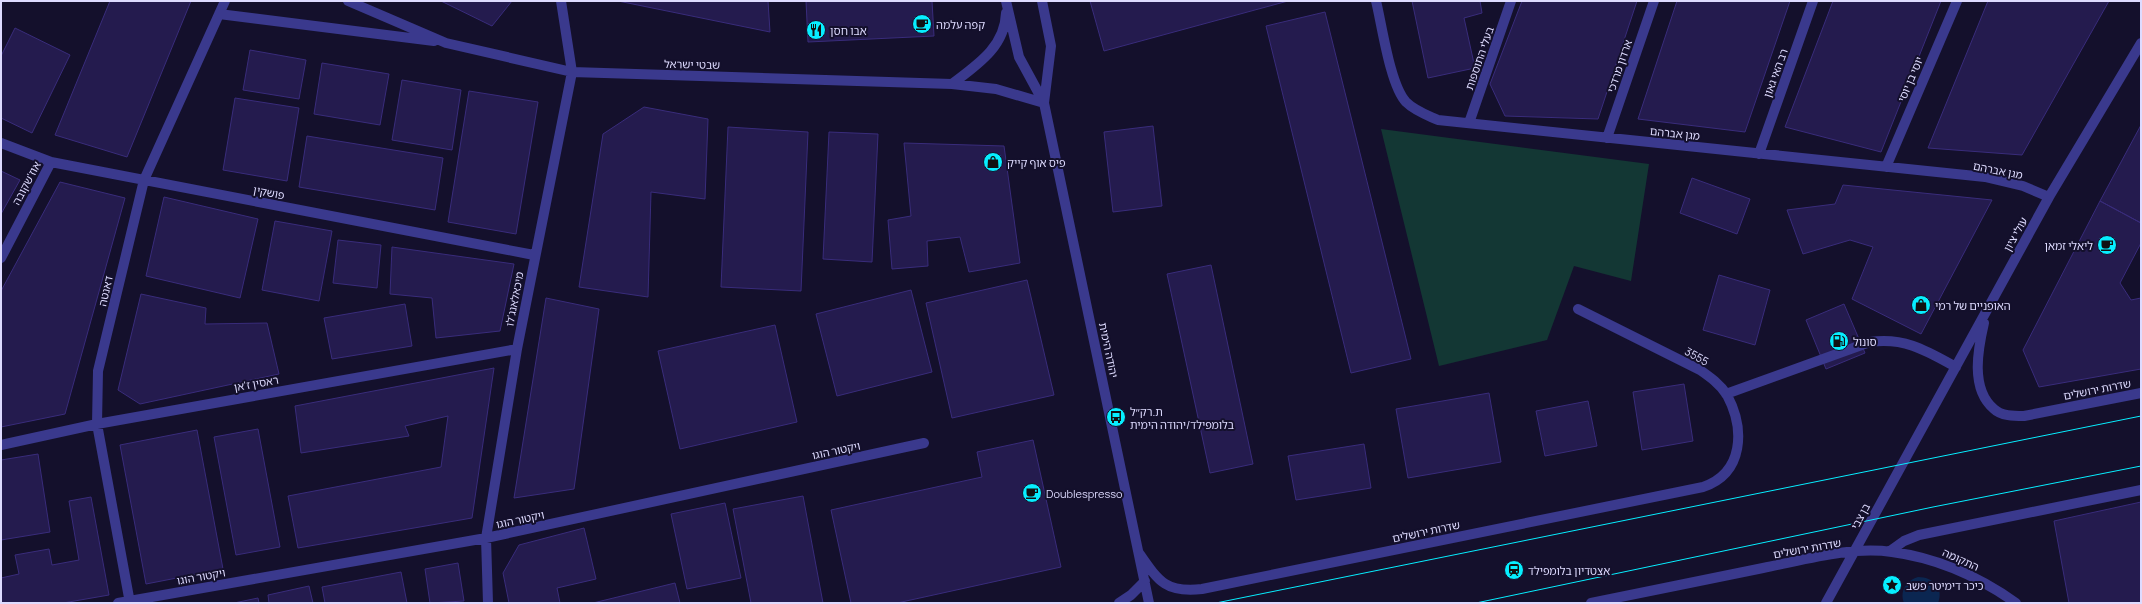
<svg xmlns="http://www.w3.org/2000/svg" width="2142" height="604" font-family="Manrope,'Noto Sans Hebrew',sans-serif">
	<rect width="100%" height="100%" fill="#14102c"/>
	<!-- green -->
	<path fill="#133734" d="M1381 129 1649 164 1631 281 1574 266 1547 340 1439 366Z"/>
	<!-- water -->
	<path fill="#0b2651" d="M1918 577C1933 577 1944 588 1938 603H1904C1899 591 1907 580 1918 577Z"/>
	<!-- building -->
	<path fill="#241b4e" stroke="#392c7b" d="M110 1H191L127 157 55 135Z
		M441 1H512L492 26Z
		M618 1H768L770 32Z
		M806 1H932L934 36 808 42Z
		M1090 1H1288L1104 51Z
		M1412 1H1480L1482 13 1464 18 1475 68 1428 78Z
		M1522 1H1637L1598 119 1505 116 1490 84Z
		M1677 1H1790L1745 132 1638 119Z
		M1833 1H1941L1881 152 1785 127Z
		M1988 1H2109L2022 155 1928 148Z
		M1325 12 1411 359 1351 373 1266 26Z
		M15 28 70 55 32 133 1 118V56Z
		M250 50 306 60 299 99 243 90Z
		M322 63 389 74 380 125 314 114Z
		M402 80 461 90 452 150 392 140Z
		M469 91 538 102 516 234 448 222Z
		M235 98 299 108 287 181 223 170Z
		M644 107 708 119 705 199 651 192 648 297 579 287 603 134Z
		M2141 125V223L2100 201Z
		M1153 126 1162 206 1113 212 1104 132Z
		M728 127 808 132 801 291 721 287Z
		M829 132 878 134 872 262 823 259Z
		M307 136 443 158 435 210 299 187Z
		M904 143 1004 146 1020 263 969 272 960 237 927 241 928 266 892 269 888 220 911 216Z
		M1 171 20 180 1 214Z
		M1692 178 1750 199 1737 234 1680 213Z
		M60 182 125 198 65 414 1 427V291Z
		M1843 185 1992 200 1921 334 1852 299 1873 247 1850 240 1803 254 1787 210 1835 204Z
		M164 197 258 219 240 298 146 276Z
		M2100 201 2141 223V243L2120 283 2131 300 2141 298V369L2039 387 2023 350Z
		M275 221 332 231 319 301 262 290Z
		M338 240 381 245 377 288 333 283Z
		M392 247 514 264 500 331 436 338 432 298 390 294Z
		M1211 265 1253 464 1210 473 1167 274Z
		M1719 275 1770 290 1755 345 1703 330Z
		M1027 280 1054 395 952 418 926 303Z
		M911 290 932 372 837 396 816 314Z
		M141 294 206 308 205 324 267 323 279 374 140 404 118 390Z
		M546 298 599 309 574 489 514 498Z
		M405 304 412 346 332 359 324 318Z
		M1844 304 1865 353 1826 369 1806 320Z
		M775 325 797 422 680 449 658 351Z
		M494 368 472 518 298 548 288 496 441 467 448 416 405 426 409 436 301 453 295 406Z
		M1684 384 1693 441 1642 450 1633 392Z
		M1489 393 1501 462 1408 478 1396 409Z
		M1588 401 1597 446 1545 456 1536 411Z
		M258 429 280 547 236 555 214 437Z
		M197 430 223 569 146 584 120 445Z
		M1033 440 1061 567 897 603H851L831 510 982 477 977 452Z
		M1364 444 1371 488 1296 500 1288 456Z
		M38 454 50 532 1 540V460Z
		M803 496 823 603H751L733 509Z
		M91 497 109 595 63 603H1V578L19 574 15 555 49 549 52 565 79 560 69 501Z
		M2141 502V603H2069L2054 521Z
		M725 503 741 578 687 589 671 514Z
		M584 528 596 579 557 588 560 603H509L503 573 519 545Z
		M458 563 464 601 430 603 425 569Z
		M401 572 407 603H325L322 587Z
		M675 583 680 603H593Z
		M309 586 313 603H269L268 595Z
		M258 598 259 603H234Z"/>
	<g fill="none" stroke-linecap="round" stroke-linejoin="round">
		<!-- minor -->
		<path stroke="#3a398d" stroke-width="10" d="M348 1 446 43 572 72 952 84 996 89 1044 103
			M1006 1 1019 57 1044 103 1149 603
			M1042 1 1051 46 1044 103
			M1376 1C1382 25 1390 85 1406 102 1415 111 1427 115 1438 120L1985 177 2023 186 2049 197
			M219 14 434 41
			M952 84C977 65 1005 47 1006 13
			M1469 123 1511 1
			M1607 138 1654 1
			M1 143 51 162 534 255
			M1759 154 1813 1
			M1886 167 1957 1
			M1 258 51 162
			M1984 323C1978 349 1970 389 1994 409 2001 416 2014 416 2024 416L2141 393
			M1726 394 1870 342C1905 337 1927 351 1956 367
			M1 445 97 424 517 349
			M1890 551 1904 541 1919 535 2141 490
			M1139 553C1159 582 1166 593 1202 589L1703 487C1744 473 1745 429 1727 395 1720 384 1710 377 1700 370L1578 309
			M118 603 486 538 924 443
			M130 603 97 424 98 371 144 180 225 1
			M488 603 486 538 517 349 572 72 561 1
			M1119 603 1131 595 1145 581
			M1591 603C1648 591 1706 580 1763 568 1804 560 1850 546 1892 552 1938 558 1978 576 2016 603
			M1826 603 2049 197 2141 43"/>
		<!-- tram -->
		<path stroke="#07eeff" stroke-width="1" d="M1216 603 2141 416
			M1476 603 1933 507 2141 466"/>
	</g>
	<!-- icons -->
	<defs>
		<g id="cafe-disc" transform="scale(1)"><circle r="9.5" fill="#07eeff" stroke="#14102c"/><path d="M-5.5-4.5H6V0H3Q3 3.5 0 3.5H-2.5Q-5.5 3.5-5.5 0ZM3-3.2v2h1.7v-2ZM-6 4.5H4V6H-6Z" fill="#111"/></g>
		<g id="restaurant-disc" transform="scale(1)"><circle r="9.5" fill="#07eeff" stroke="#14102c"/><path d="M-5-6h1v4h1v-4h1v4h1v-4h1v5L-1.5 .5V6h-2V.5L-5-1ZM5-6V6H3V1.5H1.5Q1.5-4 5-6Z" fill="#111"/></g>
		<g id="shop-disc" transform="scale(1)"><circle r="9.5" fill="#07eeff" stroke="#14102c"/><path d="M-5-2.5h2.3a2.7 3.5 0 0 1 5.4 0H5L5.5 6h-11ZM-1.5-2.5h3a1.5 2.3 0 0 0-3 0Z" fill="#111"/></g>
		<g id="fuel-disc" transform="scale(1)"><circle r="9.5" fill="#07eeff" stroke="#14102c"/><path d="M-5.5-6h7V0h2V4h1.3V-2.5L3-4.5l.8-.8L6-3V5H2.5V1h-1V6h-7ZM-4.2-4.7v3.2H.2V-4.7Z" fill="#111"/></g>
		<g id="bus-disc" transform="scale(1)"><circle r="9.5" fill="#07eeff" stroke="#14102c"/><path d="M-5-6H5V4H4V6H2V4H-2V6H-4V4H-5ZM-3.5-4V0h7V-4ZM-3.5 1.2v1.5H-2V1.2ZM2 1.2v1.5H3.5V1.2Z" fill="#111"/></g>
		<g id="station-disc" transform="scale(1)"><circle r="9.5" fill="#07eeff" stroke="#14102c"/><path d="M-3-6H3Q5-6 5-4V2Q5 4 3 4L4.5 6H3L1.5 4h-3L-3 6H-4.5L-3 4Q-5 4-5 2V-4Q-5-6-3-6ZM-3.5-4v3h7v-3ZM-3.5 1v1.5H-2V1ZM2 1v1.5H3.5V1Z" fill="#111"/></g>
		<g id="sight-disc" transform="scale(1)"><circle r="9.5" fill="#07eeff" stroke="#14102c"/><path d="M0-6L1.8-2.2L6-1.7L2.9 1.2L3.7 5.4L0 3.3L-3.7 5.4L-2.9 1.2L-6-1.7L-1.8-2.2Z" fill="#111"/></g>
	</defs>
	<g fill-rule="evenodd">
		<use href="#cafe-disc" x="922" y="24"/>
		<use href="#restaurant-disc" x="816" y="30"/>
		<use href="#shop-disc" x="993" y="162"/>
		<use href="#cafe-disc" x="2107" y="245"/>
		<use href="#shop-disc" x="1921" y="305"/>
		<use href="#fuel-disc" x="1839" y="341"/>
		<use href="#bus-disc" x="1116" y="417"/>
		<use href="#cafe-disc" x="1032" y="493"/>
		<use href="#station-disc" x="1514" y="570"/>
		<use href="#sight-disc" x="1892" y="585"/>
	</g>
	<g text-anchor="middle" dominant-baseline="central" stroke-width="4" stroke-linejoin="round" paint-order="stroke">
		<!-- poi labels -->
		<g font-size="11" fill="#dedbff" stroke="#14102c" text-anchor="start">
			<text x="936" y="24">קפה עלמה</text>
			<text x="830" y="30">אבו חסן</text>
			<text x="1007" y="162">פיס אוף קייק</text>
			<text x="2093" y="245" text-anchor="end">ליאלי זמאן</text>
			<text x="1935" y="305">האופניים של רמי</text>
			<text x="1853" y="341">סונול</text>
			<text x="1130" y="411">ת.רק״ל<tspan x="1130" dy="13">בלומפילד/יהודה הימית</tspan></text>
			<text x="1046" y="493">Doublespresso</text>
			<text x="1528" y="570">אצטדיון בלומפילד</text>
			<text x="1906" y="585">כיכר דימיטר פשב</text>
		</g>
		<!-- street labels -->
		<g font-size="11" fill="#dedbff" stroke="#14102c">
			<text transform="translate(1479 58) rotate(-71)">בעלי התוספות</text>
			<text transform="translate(692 64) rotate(1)">שבטי ישראל</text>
			<text transform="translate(1619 66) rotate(-71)">ארדון מרדכי</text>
			<text transform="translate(1775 73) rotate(-70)">רב האי גאון</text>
			<text transform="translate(1910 79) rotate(-67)">יוסי בן יוסי</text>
			<text transform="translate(1675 133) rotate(6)">מגן אברהם</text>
			<text transform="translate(1998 170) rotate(11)">מגן אברהם</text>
			<text transform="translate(26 183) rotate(-62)">אוז'שקובה</text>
			<text transform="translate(269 192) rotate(11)">פושקין</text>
			<text transform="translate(2015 234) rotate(-61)">עולי ציון</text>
			<text transform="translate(105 291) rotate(-77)">דאנטה</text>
			<text transform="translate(514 299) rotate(-79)">מיכאלאנג'לו</text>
			<text transform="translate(1109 350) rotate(78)">יהודה הימית</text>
			<text transform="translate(1697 356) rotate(29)">3555</text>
			<text transform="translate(256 383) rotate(-10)">ראסין ז'אן</text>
			<text transform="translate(2097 389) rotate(-11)">שדרות ירושלים</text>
			<text transform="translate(836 450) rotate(-12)">ויקטור הוגו</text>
			<text transform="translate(1860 516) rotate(-62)">בן צבי</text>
			<text transform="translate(520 519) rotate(-12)">ויקטור הוגו</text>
			<text transform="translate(1426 531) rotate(-12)">שדרות ירושלים</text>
			<text transform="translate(1807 548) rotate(-10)">שדרות ירושלים</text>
			<text transform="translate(1961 559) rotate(24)">התקומה</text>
			<text transform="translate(201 576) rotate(-10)">ויקטור הוגו</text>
		</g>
	</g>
	<!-- border -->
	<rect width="2142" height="604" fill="none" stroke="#dedbff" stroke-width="4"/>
</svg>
